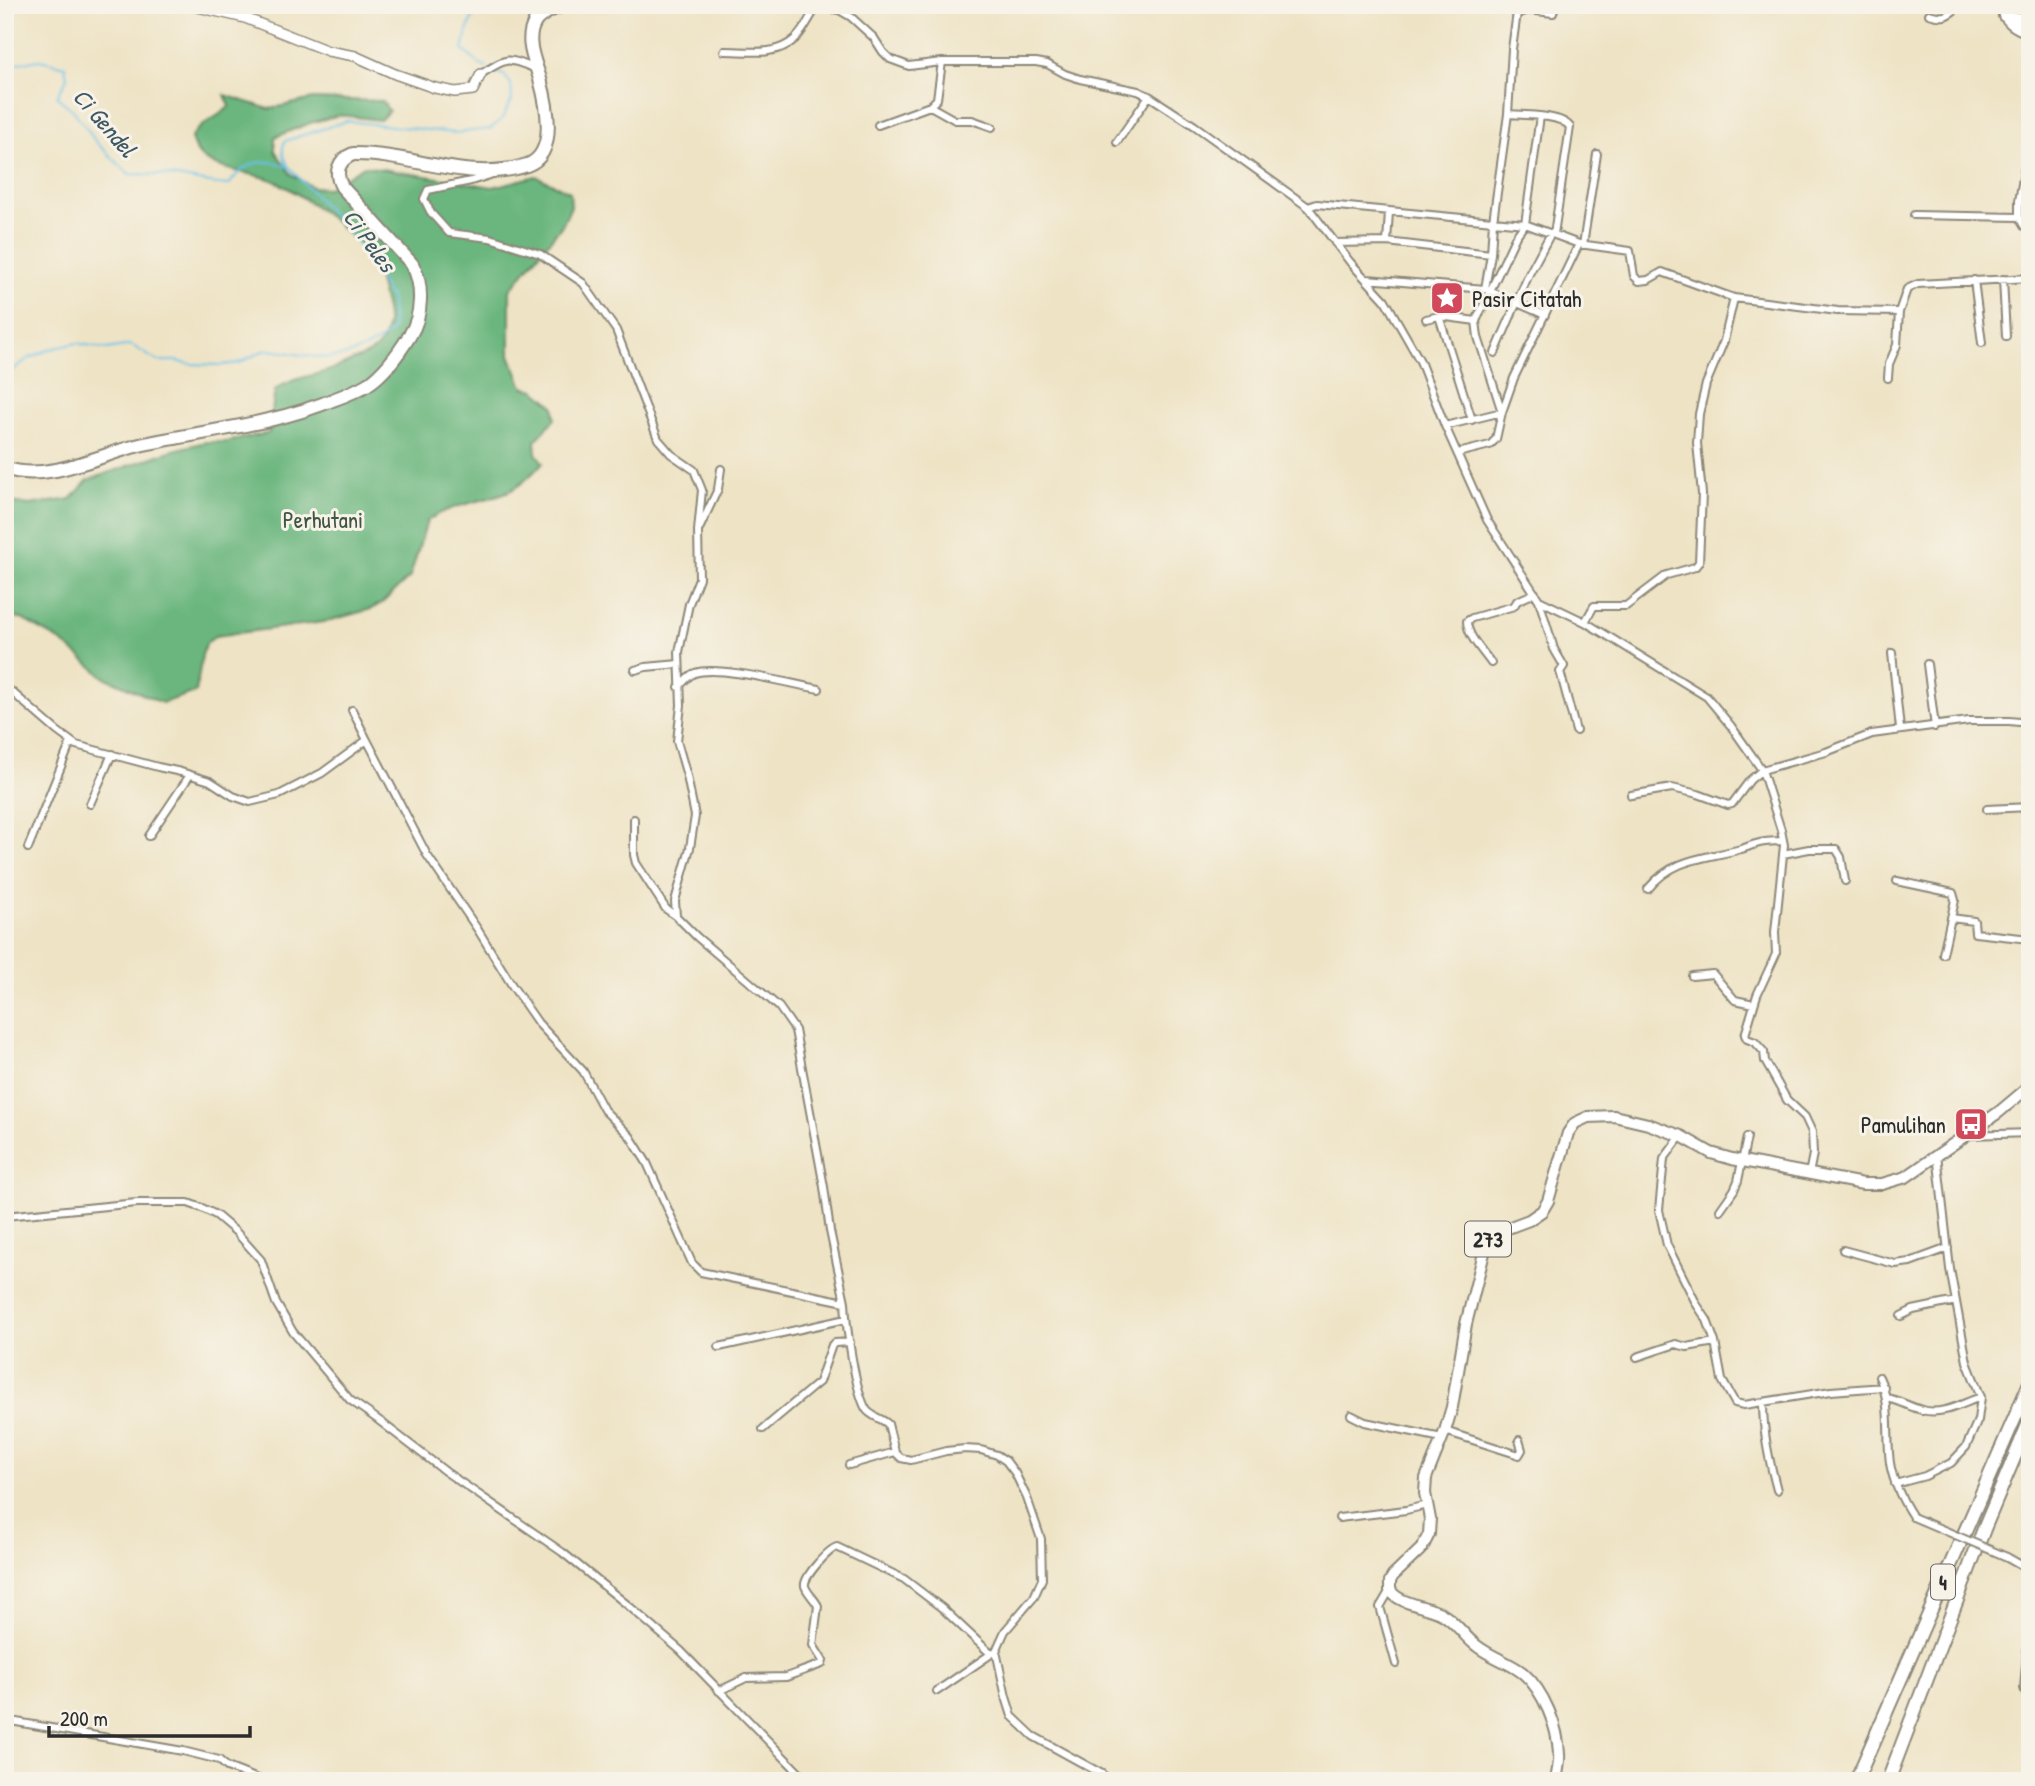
<svg xmlns="http://www.w3.org/2000/svg" width="2035" height="1786" font-family="'Patrick Hand',sans-serif">
	<rect width="100%" height="100%" fill="#f7f3e8"/>
	<filter id="ink" filterUnits="userSpaceOnUse"><feTurbulence type="fractalNoise" baseFrequency=".0143" numOctaves="2"/><feDisplacementMap in="SourceGraphic" scale="14" xChannelSelector="R" yChannelSelector="G"/><feConvolveMatrix kernelMatrix="1 2 1 2 8 2 1 2 1" color-interpolation-filters="sRGB"/></filter>
	<filter id="wash" filterUnits="userSpaceOnUse"><feTurbulence type="fractalNoise" baseFrequency=".00686" numOctaves="4" result="noise"/><feDisplacementMap in="SourceGraphic" scale="28" xChannelSelector="R" yChannelSelector="G"/><feGaussianBlur stdDeviation="1.57" result="paint"/><feColorMatrix in="noise" values="0 0 0 0 0 0 0 0 0 0 0 0 0 0 0 0 0 1.4 0 .05"/><feComposite in="paint" operator="in"/></filter>
	<g filter="url(#wash)">
		<rect width="100%" height="100%" fill="#eee3c5"/>
		<!-- forest -->
		<path fill="#6bb67e" stroke="#4b7054" stroke-width="2" d="M225 95 269 109 313 99 382 101 389 111 380 120 340 115 310 123 275 137V151L291 174 312 187 328 188 364 166 493 187 536 176 570 192 571 206 563 224 510 290V355L523 387 535 390 554 406 555 419 535 441 536 453 543 463C533 472 522 486 509 491 482 503 452 503 427 521L410 577 382 603 371 609 324 622 215 636 206 644 202 655 196 692 162 703 104 677 71 649 51 635 22 619 5 616V501L29 505 71 499 88 480 170 451 205 442H226L269 433 275 390C290 379 307 377 324 372 335 369 344 364 354 360 362 357 371 354 377 348 391 333 388 315 383 298 380 284 377 269 369 257 354 233 305 197 279 183 251 168 198 176 191 137 204 120 216 120 230 106Z"/>
		<g fill="none" stroke-linecap="round" stroke-linejoin="round">
			<!-- stream -->
			<path stroke="#6bc2e8" stroke-width="2" d="M478 5 467 31 463 50 479 64 488 68
				M5 65 40 60 65 66 67 78 57 97 74 111 96 142 129 174 165 175 216 184 229 185C244 162 263 156 288 167
				M5 376 26 360 50 349 77 343 107 349 131 345 157 361H176L189 364 221 365 239 363 263 351 269 350C312 355 334 367 375 343 382 339 387 336 393 330L391 299 356 240 289 167C284 159 280 150 285 141L347 121 455 133 490 129 502 119 512 100 511 84 504 75 493 71"/>
		</g>
	</g>
	<g filter="url(#ink)">
		<g fill="none" stroke-linecap="round" stroke-linejoin="round">
			<!-- street casing -->
			<g stroke="#8c8778" stroke-width="10">
				<path id="street" d="M759 5 817 6 839 10 851 17 874 38 883 52 890 59 909 66 942 62H1036L1047 64 1065 74 1080 79 1138 91 1149 96 1195 126 1308 207 1350 262 1385 300 1420 361 1445 426 1487 520 1539 600 1585 622 1707 697 1731 726 1762 770 1781 830 1784 845 1775 932 1776 954 1757 995 1745 1035 1747 1039 1755 1042 1764 1052 1765 1061 1787 1100 1805 1117 1812 1132 1813 1154 1809 1174
					M1517 14 1528 10 1553 13 1555 5
					M1929 14C1946 19 1946 16 1960 6L1989 9H2001
					M724 51C749 51 775 57 795 39 804 31 810 17 817 6
					M481 74C509 57 505 57 536 69
					M930 106 955 120H972L992 127
					M1508 114 1512 49 1518 5
					M1540 116 1525 224 1493 221 1508 114C1523 115 1561 114 1570 127L1554 234
					M878 125 930 106 937 99 942 62
					M2030 138 2019 201V217L2024 226 2030 227
					M1117 142 1149 96
					M490 175 471 181 428 190 424 199 431 213 449 233 490 238 540 254 583 283 616 330 658 439 671 454 694 470 702 490 698 531 699 578 689 604 679 652 681 705 677 741 687 776 695 816 690 848 675 901 676 916 697 937 779 1007 795 1030 824 1187 830 1231 845 1302
					M1308 207 1317 204 1493 221 1491 254 1387 242 1335 243
					M1914 215 2019 217
					M1387 242 1389 212
					M1583 245 1597 154
					M1367 279 1485 289 1545 315
					M2003 279 2006 336
					M1974 280 1982 343
					M1485 289 1491 254
					M1439 316 1472 420
					M1426 319 1439 316 1476 321 1478 337 1502 412 1445 426
					M1476 321 1516 236 1525 224 1579 244
					M1495 353 1529 274 1551 233
					M1888 378 1889 364 1897 345 1899 312
					M1458 453 1490 445 1496 439 1502 412 1514 378 1579 244 1630 251 1634 276 1639 281 1648 280 1662 272 1734 298 1838 311 1899 312 1907 289 1918 284 2030 278
					M700 527 718 489 721 469
					M1539 600 1554 649 1564 666 1560 672 1561 675 1576 731
					M1585 622 1594 606H1626L1667 575 1695 567 1699 562 1702 494 1697 443 1699 414 1706 384 1724 341 1734 298
					M1892 653 1900 729
					M1491 663C1483 651 1467 636 1467 621L1472 618 1514 606 1517 601 1535 593
					M1927 664 1935 727
					M635 670 646 667 679 664
					M5 686 57 731 76 745 158 767 181 772 210 781 233 796 250 802 279 795 322 773 367 740 427 855 478 930 513 987 538 1023 583 1071 604 1110 630 1136 647 1163 692 1263 701 1272 845 1302C846 1326 855 1390 866 1409 870 1416 881 1418 888 1424L895 1452 901 1458 911 1460 946 1451 965 1449 981 1450 997 1455 1006 1461 1015 1473 1027 1498 1041 1539 1042 1579 1034 1597 1005 1631 996 1651 1006 1697 1012 1716 1033 1736 1102 1774 1109 1781
					M679 687C684 682 688 675 695 673 719 665 791 684 819 689
					M352 710 367 740
					M1631 795 1672 788 1698 794 1728 805 1732 804 1750 780 1762 770 1826 752 1872 734 1969 721H2009L2030 723
					M90 804 112 754
					M1987 809 2030 807
					M634 819V855L636 863 666 909 676 916
					M149 836 190 775
					M28 848 71 742
					M1783 854 1809 849H1836L1841 857 1845 881
					M1897 881 1953 893 1955 900 1951 918 1974 921 1975 933 2030 939
					M1648 889C1674 857 1705 859 1741 849 1746 848 1751 845 1756 844 1765 841 1774 841 1783 841
					M1943 954 1951 918
					M1692 976 1713 974 1735 1000 1754 1004
					M1969 1135 2030 1133
					M1681 1136 1664 1159 1659 1210 1667 1245 1697 1305 1707 1320 1715 1342 1722 1380 1735 1403 1744 1405 1831 1391 1884 1387
					M1720 1210 1734 1190 1738 1181 1747 1137
					M5 1216 137 1203H188L202 1208 216 1215 236 1232 261 1260 276 1303 293 1332 350 1400 377 1419 446 1472 562 1552 630 1607 681 1651 807 1781
					M1843 1250 1895 1264 1910 1262 1948 1248
					M1901 1316 1913 1310 1956 1301
					M719 1347 846 1319
					M1637 1357 1676 1344 1687 1347 1715 1342
					M1879 1377C1892 1403 1886 1434 1890 1463 1893 1483 1902 1500 1913 1517
					M1886 1398C1900 1400 1909 1407 1922 1410 1943 1416 1962 1403 1981 1397
					M1763 1402C1763 1433 1769 1460 1777 1490
					M1351 1415 1365 1422 1442 1438
					M763 1429 819 1382 832 1345 835 1343 850 1342
					M1445 1431 1519 1455 1522 1450 1519 1440
					M849 1465 895 1452
					M1895 1484 1925 1476 1951 1463 1966 1447 1978 1420 1981 1397 1967 1362 1950 1269 1937 1154
					M1339 1518 1406 1510 1427 1505
					M2007 1557 2023 1566 2030 1574
					M1390 1590 1380 1607 1396 1664
					M2030 1619 2024 1688 2030 1706
					M719 1691 746 1678 786 1677 822 1664 823 1661 813 1645 818 1606C815 1599 807 1593 805 1586 803 1577 829 1549 837 1547L904 1579 942 1608 991 1654
					M937 1691 994 1652
					M5 1720 183 1751 219 1760 227 1767 263 1781
					M1499 1780V1781"/>
			</g>
			<!-- secondary casing -->
			<g stroke="#8c8778" stroke-width="12">
				<path id="secondary" d="M189 5 245 18 328 51 355 56 395 74 435 88 455 92 473 90 481 74"/>
			</g>
			<!-- primary casing -->
			<g stroke="#8c8778" stroke-width="14">
				<path id="primary" d="M2001 5C2005 22 2015 27 2030 33
					M2004 16 2030 20
					M1556 1781C1557 1772 1560 1763 1559 1754 1558 1727 1544 1691 1523 1673 1509 1662 1491 1657 1477 1646 1463 1636 1458 1623 1442 1614 1427 1606 1398 1604 1390 1590V1581L1393 1576 1422 1548 1429 1534 1430 1519 1425 1493 1426 1478 1445 1431 1452 1407 1466 1324 1487 1241 1497 1232 1529 1220 1542 1211 1548 1201 1568 1133 1575 1123 1588 1117 1614 1116 1648 1124 1681 1136 1711 1153 1732 1159 1863 1184H1882L1906 1177 1999 1112 2030 1086"/>
			</g>
			<!-- highway casing -->
			<g stroke="#8c8778" stroke-width="16">
				<path id="highway" d="M5 468C47 484 102 453 144 444 208 430 274 425 335 399 346 395 358 390 368 384 386 372 399 353 410 335 422 316 424 285 412 264L342 187C334 173 338 160 353 154 410 153 470 184 527 165 558 154 547 104 540 79 535 61 524 40 535 22 541 13 552 10 562 5
					M1856 1781 2030 1383
					M1888 1781 1984 1529 2030 1420"/>
			</g>
			<!-- street -->
			<use href="#street" stroke="#fff" stroke-width="6"/>
			<!-- secondary -->
			<use href="#secondary" stroke="#fff" stroke-width="9"/>
			<!-- primary -->
			<use href="#primary" stroke="#fff" stroke-width="10"/>
			<!-- highway -->
			<use href="#highway" stroke="#fff" stroke-width="12"/>
			<!-- street-bridge casing -->
			<g stroke="#8c8778" stroke-width="10" stroke-linecap="butt">
				<path id="street-bridge" d="M1913 1517 2007 1557"/>
			</g>
			<!-- street-bridge -->
			<use href="#street-bridge" stroke="#fff" stroke-width="6"/>
		</g>
	</g>
	<!-- icons -->
	<defs>
		<g id="sight-square" transform="scale(1.75)"><rect x="-9" y="-9" width="18" height="18" rx="4" fill="#d1495b" stroke="#f7f3e8"/><path d="M0-6L1.8-2.2L6-1.7L2.9 1.2L3.7 5.4L0 3.3L-3.7 5.4L-2.9 1.2L-6-1.7L-1.8-2.2Z" fill="#fff"/></g>
		<g id="bus-square" transform="scale(1.75)"><rect x="-9" y="-9" width="18" height="18" rx="4" fill="#d1495b" stroke="#f7f3e8"/><path d="M-5-6H5V4H4V6H2V4H-2V6H-4V4H-5ZM-3.5-4V0h7V-4ZM-3.5 1.2v1.5H-2V1.2ZM2 1.2v1.5H3.5V1.2Z" fill="#fff"/></g>
	</defs>
	<g fill-rule="evenodd">
		<use href="#sight-square" x="1447" y="298"/>
		<use href="#bus-square" x="1971" y="1124"/>
	</g>
	<g text-anchor="middle" dominant-baseline="central" stroke-width="6" stroke-linejoin="round" paint-order="stroke">
		<!-- shield labels -->
		<g fill="#f7f3e8" stroke="#686764" stroke-width="2">
			<rect x="1465" y="1221.5" width="46" height="35" rx="5"/>
			<rect x="1931" y="1564.5" width="24" height="35" rx="5"/>
		</g>
		<g font-size="21" font-weight="bold" fill="#2b2b2b">
			<text x="1488" y="1239">273</text>
			<text x="1943" y="1582">4</text>
		</g>
		<!-- poi labels -->
		<g font-size="23" fill="#2b2b2b" stroke="#f7f3e8" text-anchor="start">
			<text x="1472" y="298">Pasir Citatah</text>
			<text x="1946" y="1124" text-anchor="end">Pamulihan</text>
		</g>
		<!-- park labels -->
		<g font-size="23" fill="#415545" stroke="#f7f3e8">
			<text x="323" y="519">Perhutani</text>
		</g>
		<!-- water labels -->
		<g font-size="24" font-style="italic" fill="#3e5864" stroke="#f7f3e8">
			<text transform="translate(105 122) rotate(49)">Ci Gendel</text>
			<text transform="translate(370 240) rotate(54)">Ci Peles</text>
		</g>
	</g>
	<!-- margin -->
	<rect width="2035" height="1786" fill="none" stroke="#f7f3e8" stroke-width="28"/>
	<!-- scale -->
	<path d="M49 1726v10h201v-10" fill="none" stroke="#2b2b2b" stroke-width="3.5"/>
	<text x="60" y="1726" font-size="21" fill="#2b2b2b" stroke="#f7f3e8" stroke-width="5" paint-order="stroke">200 m</text>
</svg>
